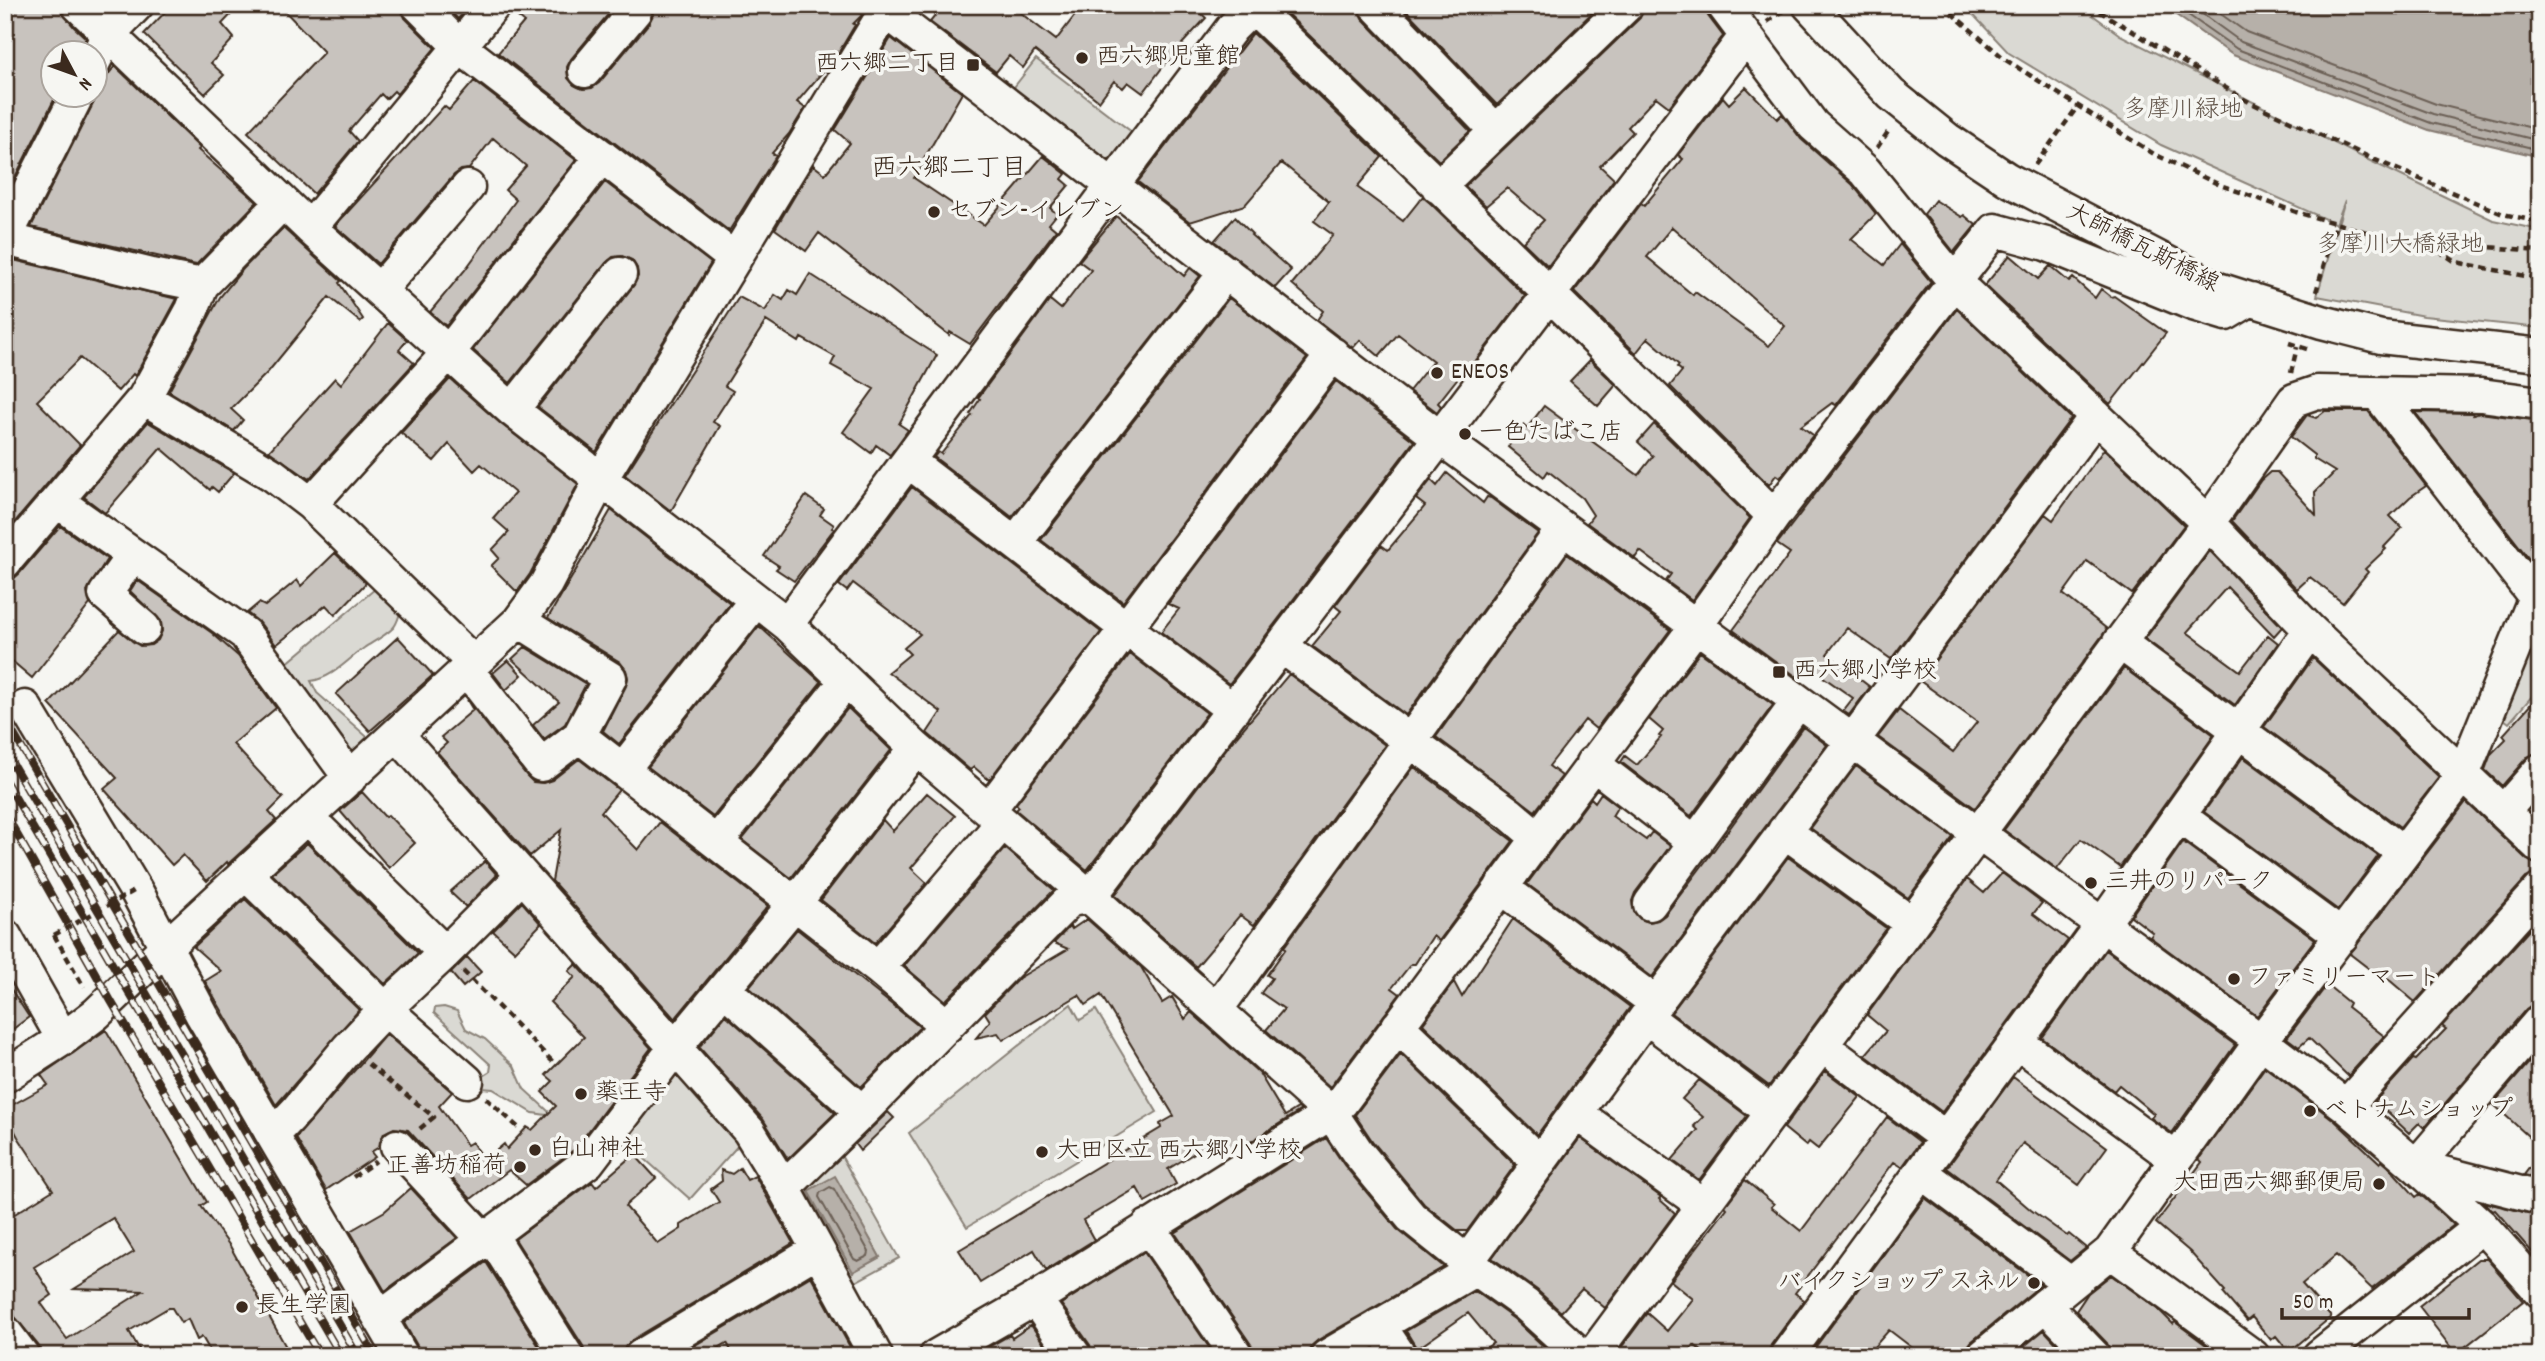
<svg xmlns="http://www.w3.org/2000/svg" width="2545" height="1361" font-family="Dekko,'Klee One',sans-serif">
	<rect width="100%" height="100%" fill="#f6f6f2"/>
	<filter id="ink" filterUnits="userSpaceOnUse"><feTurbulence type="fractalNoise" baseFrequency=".0143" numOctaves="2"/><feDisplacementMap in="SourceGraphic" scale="14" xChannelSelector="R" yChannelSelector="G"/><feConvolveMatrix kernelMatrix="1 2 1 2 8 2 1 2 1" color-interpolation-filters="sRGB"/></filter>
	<g filter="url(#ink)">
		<!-- green -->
		<path fill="#dad9d3" stroke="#8a8278" stroke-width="2" fill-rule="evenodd" d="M1964 5H2079L2120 35 2358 155 2493 220 2540 230V328L2424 316 2317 296 2345 200 2336 224 2161 145 2009 53Z
			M1036 59 1137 136 1112 168 1011 91Z
			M376 588 400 613C398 619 397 624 393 628 385 636 373 642 364 648 347 660 333 678 311 681L317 693 373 742 350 767 279 670Z
			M2526 650 2540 662V687L2509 723 2500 716Z
			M1071 1004 1080 1020 1096 1010 1157 1112 967 1227 909 1133Z
			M444 1007 457 1011 466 1029 485 1039 514 1066 524 1089 573 1134 570 1137 546 1115 533 1113 493 1089 482 1088 479 1079 490 1072 491 1065 434 1013 435 1008Z
			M678 1069 742 1141 690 1199 620 1137Z
			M839 1152 899 1258 850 1285 796 1187ZM835 1177 880 1257 853 1272 808 1192Z"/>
		<!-- water -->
		<path fill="#b6b0a9" stroke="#857a71" stroke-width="2" d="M2162 5H2540V157L2429 130 2233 55Z
			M835 1176 880 1257 853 1272 808 1191Z"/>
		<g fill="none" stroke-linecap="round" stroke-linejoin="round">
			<!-- shore -->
			<path stroke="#6c6056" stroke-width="2" d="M2174 5 2237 49 2431 123 2540 150
				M2190 5 2241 42 2433 114 2540 141
				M2208 5 2246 32 2436 104 2540 130
				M830 1187 834 1189 869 1252 868 1256 858 1261 854 1259 819 1197 820 1193Z"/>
		</g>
		<!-- building -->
		<path fill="#c8c3be" stroke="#3b2a1e" stroke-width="2" fill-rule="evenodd" d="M5 5H56L74 27 86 38 78 52H52V94H57L5 197Z
			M172 5H240L222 24 234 38 211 63 224 75 205 94 144 34Z
			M279 5H400L405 18 435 48 397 94 394 91 386 99 381 94 349 131 358 141 314 194 248 132 324 52Z
			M444 5H470L458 19Z
			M512 5H610L611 11 571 59 567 67 568 78 574 85 583 89 592 88 599 83 649 23 653 15 652 5H851L862 15 853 24 855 25 827 72 824 70 797 102 805 108 789 134 772 153 776 156 729 231 498 53 524 22 511 11Z
			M944 5H1010L1056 40 1083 5H1193L1206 18 1182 44 1189 50 1173 65 1168 60 1143 93 1128 82 1123 88 1114 81 1099 101 1035 51 1023 68 1009 56 996 72 930 22Z
			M1278 5H1357L1362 18 1470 131 1439 161Z
			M1401 5H1600L1497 105Z
			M1645 5H1705L1708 16 1723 36 1669 107 1656 97 1628 127 1633 132 1600 166 1614 179 1548 266 1523 242 1544 220 1507 188 1486 206 1465 186 1640 18Z
			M1253 33 1382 157 1357 187 1403 221 1423 196 1525 296 1467 372 1464 370 1438 403 1441 406 1437 412 1409 391 1433 361 1398 334 1379 356 1360 340 1353 348 1317 320 1323 311 1292 284 1333 235 1314 221 1329 202 1287 167 1281 163 1245 205 1190 222 1138 182Z
			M891 38 962 93 924 159 927 161 914 178 984 225 1043 156 1066 174 1062 179 1069 185 1050 208 1057 214 1049 224 1056 230 970 344 950 332 949 335 819 233 806 251 775 229 813 165 825 174 850 143 835 130Z
			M115 66 200 148 198 150 257 202 196 265 31 227 94 102 96 90Z
			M474 81 576 160 446 326 430 312 465 270 516 200 505 190 526 166 493 138 469 169 461 170 454 175 378 264 335 226 444 106 449 110Z
			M1746 87 1777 119 1782 114 1801 139 1852 184 1876 214 1851 239 1884 265 1900 244 1931 282 1836 405 1832 403 1801 426 1813 435 1780 478 1776 475 1769 485 1670 386 1682 371 1677 367 1679 365 1648 338 1636 353 1574 292 1641 204 1644 206 1683 159 1678 155 1723 97 1729 104ZM1672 227 1785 326 1769 346 1695 292 1693 295 1647 257Z
			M605 182 711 263 596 452 538 407 634 285 638 276 637 268 632 260 622 256 613 257 606 263 510 383 473 350Z
			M1935 200 1962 217 1964 215 1976 225 1954 252 1924 214Z
			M1116 216 1184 276 1190 268 1200 276 1012 517 934 457 938 452 941 454 972 415 970 414 980 399 978 398 1050 300 1061 309 1091 270 1079 261Z
			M1235 217 1252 234 1251 235 1291 270 1275 288 1214 241Z
			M283 228 341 281 339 283 363 319 360 322 329 297 268 372 231 409 243 420 234 431 169 391 220 297 243 269Z
			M2010 255 2038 279 2050 266 2069 282 2073 278 2095 298 2101 289 2111 297 2114 296 2166 333 2110 404 1985 285Z
			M5 258 177 299 135 376 133 374 118 391 80 358 37 401 80 445 9 529 5 525Z
			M810 274 937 355 899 424 908 430 890 455 876 445 871 453 843 432 874 389 831 365 835 357 801 338 799 342 766 321 725 386 733 391 713 422 720 426 671 511 625 475 739 297 765 311 775 295 783 300 789 290 797 295Z
			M1229 298 1307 358 1123 602 1041 540Z
			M1957 309 2071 418 1891 659 1847 628 1827 654 1870 687 1849 715 1843 711 1853 698 1806 665 1797 677 1733 630 1790 553 1777 544Z
			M388 323 407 340 399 350 414 363 309 479 269 451 335 378 341 384Z
			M1590 360 1616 385 1598 406 1570 381Z
			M450 379 501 424 578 484 530 574 517 592 491 566 499 558 492 550 509 532 493 518 515 493 481 464 474 471 449 444 434 461 401 433Z
			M1336 381 1414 441 1229 684 1161 632 1179 609 1168 604Z
			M1544 406 1638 475 1653 456 1638 442 1654 424 1750 518 1692 600 1666 581 1671 574 1640 551 1635 558 1587 523 1593 515 1582 498 1548 471 1544 477 1508 447 1524 425 1527 428Z
			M2325 411H2368L2426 486 2410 497 2390 516 2402 528 2384 547 2386 549 2365 569 2368 572 2343 603 2310 577 2297 589 2232 521 2261 480 2270 472H2277L2316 515 2315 492 2335 472 2314 459V455L2291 437 2307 415 2316 418Z
			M2415 412 2472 413 2473 415 2480 413 2540 421V573Z
			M148 422 234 473 218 492 212 487 210 490 161 448 105 513 84 497Z
			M2104 449 2184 525 2132 594 2087 561 2063 594 2107 629 1975 808 1878 737 1899 710 1953 752 1977 722 1920 681 2045 514 2053 520Z
			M1447 473 1483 503 1487 497 1491 498 1538 533 1406 715 1312 646 1341 611 1335 606 1381 545 1388 550 1425 506 1416 499 1431 480 1437 486Z
			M912 487 1101 632 989 780 974 767 970 770 927 733 941 712 888 672 910 654 904 648 920 634 853 583 847 591 839 585Z
			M806 496 824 509 820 515 834 525 832 528 834 529 794 581 776 569 779 566 764 556Z
			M611 510 730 603 619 744 603 731 626 686 628 678 626 670 620 662 548 618Z
			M60 526 107 559 87 591 90 604 32 678 5 655V586L19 574Z
			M2210 551 2282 627 2274 636 2227 587 2187 632 2240 671 2268 635 2278 643 2235 705 2145 639Z
			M335 553 366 583 335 615 326 605 276 645 260 623 247 613 259 603 265 606 297 580 301 586Z
			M1567 554 1670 630 1596 729 1585 720 1549 766 1562 776 1535 811 1436 737Z
			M137 580 212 633 238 656 276 708 233 744 283 798 269 812 276 820 228 864 227 862 207 881 183 855 172 865 104 789 117 778 49 704 119 630 140 646 151 645 158 640 162 631 161 621 130 591Z
			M759 626 821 682 713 817 648 767Z
			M398 637 433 675 370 731 336 694Z
			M525 647 586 684 565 724 544 739 533 725 559 702 512 659Z
			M1700 652 1773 705 1691 816 1621 762 1625 756 1637 765 1661 737 1659 736 1663 731 1649 719Z
			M1130 654 1207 713 1087 870 1016 810 1019 807 1016 804Z
			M2313 658 2439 777 2400 827 2264 727Z
			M508 660 522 675 506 690 493 673Z
			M2124 668 2214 735 2120 867 2081 839 2057 869 2004 830Z
			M1289 674 1385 745 1254 925 1240 915 1196 967 1115 895 1230 744Z
			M2540 694V752L2527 757 2502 786 2485 770 2491 754 2506 739 2503 735Z
			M467 700 527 776 533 782 543 783 552 780 579 759 619 790 601 812 638 850 660 822 768 906 675 1019 552 881 561 830 530 856 437 752 447 743 441 737 473 710Z
			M848 708 891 750 791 878 742 840Z
			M1803 727 1827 745 1652 977 1527 884 1591 798 1595 802 1601 793 1618 806 1612 816 1646 840 1652 832 1670 846 1635 893 1632 901 1634 912 1640 919 1649 922 1658 920 1665 915 1711 854Z
			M2243 757 2378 856 2338 910 2204 812Z
			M1856 766 1953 837 1908 898 1810 828Z
			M1414 767 1513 841 1439 941 1433 936 1415 964H1411L1392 988 1400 994 1330 1087 1266 1030 1284 1009 1261 993 1272 978 1267 975 1286 948 1284 947Z
			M362 792 385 817 388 815 415 843 389 868 340 811Z
			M927 793 955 816 911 868 927 883 875 943 821 900 883 820 893 831Z
			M2466 802 2527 860 2540 865V872L2526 878 2415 1002 2387 978 2385 981 2350 954Z
			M2183 842 2315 939 2257 1016 2150 937 2153 933 2131 916Z
			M307 843 418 953 385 984 272 874Z
			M1005 848 1054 890 945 1001 904 966Z
			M1788 857 1886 928 1769 1086 1671 1013Z
			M485 861 497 875 466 907 450 892Z
			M2002 873 2042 903 2033 914 2068 940 1942 1112 1865 1055 1886 1031 1867 1015 1967 879 1984 893Z
			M245 899 359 1010 276 1105 205 981 221 971 194 947Z
			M522 902 541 924 515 951 493 931Z
			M2540 918V1003L2533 1004 2526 1009 2424 1128 2419 1123 2409 1133 2375 1101 2413 1059 2416 1060 2446 1029 2442 1026Z
			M1087 919 1141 967 1162 1003 1172 997 1185 1019 1191 1012 1259 1073 1285 1116 1298 1108 1301 1110 1233 1153 1231 1148 1224 1153 1216 1140 1168 1169 1176 1184 1145 1202 1137 1188 1083 1220 1094 1240 1046 1270 1034 1250 980 1283 959 1250 1161 1128 1160 1124 1174 1116 1101 995 1086 1005 1079 995 1003 1040 998 1033 976 1038 990 1021 985 1013 1019 978 1068 949 1054 943 1070 926 1072 929Z
			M1513 919 1630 1007 1537 1135 1423 1024 1454 982 1462 997Z
			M797 929 920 1027 861 1087 749 987Z
			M2106 950 2235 1045 2172 1133 2151 1118 2154 1114 2119 1085 2114 1091 2042 1038Z
			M467 957 481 972 463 987 451 973Z
			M576 964 651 1048 575 1149 526 1185 509 1170 471 1199 408 1130 394 1128 384 1133 379 1147 371 1152 375 1157 326 1190 296 1138 386 1034 452 1092 439 1106 467 1145 472 1142 484 1161 504 1144 507 1149 527 1127 532 1130 556 1106 542 1092 553 1081 546 1075 584 1037 550 1002 575 977 569 971Z
			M5 980 29 1017 5 1035Z
			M2327 985 2349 1003 2347 1007 2384 1036 2348 1076 2309 1038 2299 1047 2287 1038Z
			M726 1015 835 1113 788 1159 763 1119 699 1047Z
			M106 1030 207 1202 201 1206 230 1246 291 1356H213L202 1337 197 1340 188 1319 181 1323 172 1308H168L129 1331 143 1356H42L43 1355 38 1345 5 1305V1220L53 1190 18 1137 5 1113V1109L48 1085 41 1075ZM113 1218 134 1252 74 1289 143 1291 67 1339 41 1303 52 1295 34 1267Z
			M2540 1050V1147L2493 1104Z
			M1401 1054 1515 1165 1467 1231H1458L1424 1204 1373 1142 1355 1115Z
			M2265 1067 2334 1120 2380 1163 2382 1161 2389 1167 2416 1197 2420 1194 2454 1225 2372 1289 2336 1255 2302 1284 2331 1317 2289 1352 2276 1336 2271 1340 2252 1317 2247 1321 2223 1293 2225 1291 2190 1252 2156 1223 2202 1162 2199 1159Z
			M1825 1071 1860 1097 1818 1149 1809 1142 1806 1146 1784 1128Z
			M2013 1077 2107 1147 2079 1185 2023 1143 1996 1180 2031 1210 2067 1236 2069 1234 2086 1248 2070 1261 1947 1168Z
			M1699 1080 1747 1116 1699 1180 1672 1160 1698 1130 1694 1126 1703 1117 1682 1099Z
			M888 1112 894 1118 860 1151 855 1144Z
			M1887 1117 1920 1142 1902 1167 1894 1162 1795 1293 1804 1300 1771 1345 1768 1356H1708L1694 1345 1686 1356H1615L1647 1313 1667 1331 1693 1299 1671 1281 1727 1208 1725 1206 1745 1180 1774 1204 1771 1207 1801 1231Z
			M1326 1138 1344 1165 1397 1229 1444 1267 1318 1340 1311 1346 1307 1356H1255L1252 1346 1175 1233Z
			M1580 1138 1661 1197 1659 1199 1675 1213 1605 1308 1582 1289 1561 1312 1537 1290 1492 1258Z
			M634 1154 656 1178 625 1206 658 1244 681 1229V1225L719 1202 711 1189 722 1181 721 1170 732 1174 740 1168 747 1180 755 1176 793 1243 632 1340 625 1347 623 1356H585L583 1346 515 1239 592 1182 596 1187Z
			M2540 1154V1179L2524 1175Z
			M411 1188 457 1238 385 1291 350 1231 385 1211Z
			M1925 1198 2041 1285 1971 1342 1966 1349 1965 1356H1923L1889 1330 1866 1356H1809Z
			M2483 1202 2540 1216V1261L2495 1210 2493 1211Z
			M1144 1252 1215 1356H1093L1090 1345 1061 1304Z
			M2478 1259H2487L2523 1301 2456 1354 2419 1306Z
			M486 1262 545 1356H420L418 1347 404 1323Z
			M2111 1275 2158 1309 2173 1324 2175 1322 2221 1356H2112L2107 1343 2076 1311 2088 1293Z
			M811 1276 855 1356H734L727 1343 705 1356H677Z
			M1475 1291 1514 1319 1554 1356H1475L1493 1343 1468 1313 1417 1349 1406 1331Z
			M1031 1325 1052 1356H973L1010 1335 1012 1338Z
			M2044 1330 2068 1356H2012Z"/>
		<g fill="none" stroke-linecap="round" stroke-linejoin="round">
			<!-- minor casing -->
			<g stroke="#3b2a1e" stroke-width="37">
				<path id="minor" d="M78 5 310 228 512 410 787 624 916 748 1090 897 1331 1113 1358 1153 1411 1217 1476 1269 1526 1305 1582 1356
					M418 5 460 47 735 259
					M878 5 1439 437 2246 1030 2346 1106 2416 1166 2482 1226 2540 1291
					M1251 5 1504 249 1774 516
					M1375 5 1496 131
					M1723 5 1813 125 1865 171 1954 281 2208 523 2310 630 2540 847
					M1809 5 1891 94 1947 139 2007 179 2218 289 2322 322 2381 337 2540 355
					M94 62 108 35 137 5
					M585 71 635 11 628 5
					M1438 187 1627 5
					M310 228 494 5
					M5 238 78 94
					M5 239 152 275 202 285 283 202
					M380 290 468 187
					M2378 394 2535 597
					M144 398 273 475 311 504 474 663
					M512 410 620 274
					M908 461 1233 710
					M57 501 245 634 350 778
					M311 504 448 353 602 156
					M1015 543 1226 272
					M133 555 105 594 144 628
					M5 562 144 398 192 310 202 285
					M519 621 610 678 579 736 878 968 947 1026
					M787 624 1112 186 1232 28 1255 5
					M2119 642 2403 852
					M1281 646 1510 814 1537 837
					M467 670 541 765 579 736
					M25 707 138 894 202 1015 402 1356
					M397 734 749 1131 784 1188 876 1356
					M1592 763 1696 843
					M624 768 756 600
					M989 810 1333 354
					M2503 812 2540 770
					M2179 816 2342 936
					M307 817 445 953
					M1784 831 1911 923
					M717 842 846 681
					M246 874 385 1009 467 1081
					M1501 887 1656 1003
					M1650 904 1798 702
					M5 936 63 1039
					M878 968 1002 823
					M724 989 862 1112
					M1216 1010 1563 529
					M1646 1017 1772 1112
					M2540 1021 2416 1166 2540 1198
					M1398 1026 1540 1163
					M2017 1042 2176 1159
					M1821 1045 1946 1138
					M5 1076 63 1039 96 1014 166 947 519 621 546 584 601 479 889 5
					M2346 1106 2540 890
					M1576 1113 1703 1205
					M273 1135 297 1110 348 1048 385 1009 445 953 522 876
					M397 1146 484 1240
					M1921 1172 2071 1284
					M784 1188 862 1112 1070 900 1090 897 1746 36
					M1148 1226 1237 1356
					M491 1235 567 1356
					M2110 1252 2253 1356
					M1467 1262 1656 1003 2096 416
					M1035 1299 1075 1356
					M2045 1305 2094 1356
					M380 1318 588 1162 674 1049 795 903 916 748
					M1379 1325 1400 1356
					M5 1332 23 1356
					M641 1356 818 1250
					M936 1356 1035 1299 1331 1113 1342 1102 1696 626 1774 516 1995 230 2046 244 2193 304 2226 314 2251 299
					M1327 1356 1476 1269
					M1594 1356 1595 1352 2208 523 2294 400 2317 392 2481 395 2540 403
					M1786 1356 2102 925 2310 630
					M1983 1356 2110 1252 2261 1041 2463 775 2535 597 2540 594
					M2319 1356 2482 1226"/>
			</g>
			<!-- path -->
			<path stroke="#3b2a1e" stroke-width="4.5" stroke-dasharray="7 5" stroke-linecap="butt" d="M1942 5 2006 60 2078 106 2154 154 2220 185 2296 212 2395 240 2540 251
				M2089 5 2249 102 2373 159 2503 214 2540 222
				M1767 22 1783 11
				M1877 148 1890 129
				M2035 165 2078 106
				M2428 244 2456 262 2540 279
				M2316 292 2336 224
				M2289 343 2307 349
				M2291 373 2297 347
				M5 674 12 685
				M54 935 84 987
				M463 971 554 1063
				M368 1064 434 1117 417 1131
				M486 1098 521 1130
				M353 1177 376 1161"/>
			<!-- minor -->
			<use href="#minor" stroke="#f6f6f2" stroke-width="32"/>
			<!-- rail casing -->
			<g stroke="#3b2a1e" stroke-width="8">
				<path id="rail" d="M5 719 375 1356
					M5 751 358 1356
					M5 780 341 1356
					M5 813 111 1001 320 1356"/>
			</g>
			<!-- rail -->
			<use href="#rail" stroke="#f6f6f2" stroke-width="5" stroke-dasharray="16" stroke-linecap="butt"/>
			<!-- path-bridge -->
			<path stroke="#3b2a1e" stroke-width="4.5" stroke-dasharray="7 5" stroke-linecap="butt" d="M54 935 134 891"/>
		</g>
	</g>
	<!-- markers -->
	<g fill="#3b2a1e" stroke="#f6f6f2" stroke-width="2.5">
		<circle cx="1082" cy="58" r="7"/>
		<rect x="966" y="58" width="14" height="14" rx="3.5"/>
		<circle cx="934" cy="212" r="7"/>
		<circle cx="1437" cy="373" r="7"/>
		<circle cx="1465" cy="434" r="7"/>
		<rect x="1772" y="665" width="14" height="14" rx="3.5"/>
		<circle cx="2091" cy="883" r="7"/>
		<circle cx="2234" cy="979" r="7"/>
		<circle cx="581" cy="1094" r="7"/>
		<circle cx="2310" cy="1111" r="7"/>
		<circle cx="535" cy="1150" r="7"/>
		<circle cx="1042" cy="1152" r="7"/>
		<circle cx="520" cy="1167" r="7"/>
		<circle cx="2379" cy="1184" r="7"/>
		<circle cx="2034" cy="1283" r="7"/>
		<circle cx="242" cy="1307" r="7"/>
	</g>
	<g text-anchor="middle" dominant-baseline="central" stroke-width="7" stroke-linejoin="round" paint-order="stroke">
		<!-- poi labels -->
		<g font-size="24" fill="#3b2a1e" stroke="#f6f6f2" text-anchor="start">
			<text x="1096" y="58">西六郷児童館</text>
			<text x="959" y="65" text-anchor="end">西六郷二丁目</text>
			<text x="948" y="212">セブン-イレブン</text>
			<text x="1451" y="373">ENEOS</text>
			<text x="1479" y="434">一色たばこ店</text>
			<text x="1793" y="672">西六郷小学校</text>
			<text x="2105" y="883">三井のリパーク</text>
			<text x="2248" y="979">ファミリーマート</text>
			<text x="595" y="1094">薬王寺</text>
			<text x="2324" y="1111">ベトナムショップ</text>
			<text x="549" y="1150">白山神社</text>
			<text x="1056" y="1152">大田区立 西六郷小学校</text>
			<text x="506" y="1167" text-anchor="end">正善坊稲荷</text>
			<text x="2365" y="1184" text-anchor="end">大田西六郷郵便局</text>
			<text x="2020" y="1283" text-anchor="end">バイクショップ スネル</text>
			<text x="256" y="1307">長生学園</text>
		</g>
		<!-- park labels -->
		<g font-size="24" fill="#63564b" stroke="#f6f6f2">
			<text x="2183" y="111">多摩川緑地</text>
			<text x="2400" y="246">多摩川大橋緑地</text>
		</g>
		<!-- street labels -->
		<g font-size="24" fill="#3b2a1e" stroke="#f6f6f2">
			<text transform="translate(2142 249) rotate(27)">大師橋瓦斯橋線</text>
		</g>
		<!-- neighbourhood labels -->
		<g font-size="26" fill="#3b2a1e" stroke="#f6f6f2">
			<text x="949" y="169">西六郷二丁目</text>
		</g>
	</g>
	<!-- margin -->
	<rect width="2545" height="1361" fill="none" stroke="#f6f6f2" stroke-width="28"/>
	<rect x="14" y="14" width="2517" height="1333" fill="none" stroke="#3b2a1e" stroke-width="2.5" filter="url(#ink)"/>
	<!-- north arrow -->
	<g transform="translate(74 74) rotate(131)"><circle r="33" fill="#f6f6f2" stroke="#aba49d" stroke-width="2"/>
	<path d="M0-5L12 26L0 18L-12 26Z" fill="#3b2a1e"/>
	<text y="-10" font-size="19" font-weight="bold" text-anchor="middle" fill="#3b2a1e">N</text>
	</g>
	<!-- scale -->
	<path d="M2282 1308v10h187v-10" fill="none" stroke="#3b2a1e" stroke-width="3.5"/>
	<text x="2293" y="1308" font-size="21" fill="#3b2a1e" stroke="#f6f6f2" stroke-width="5" paint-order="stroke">50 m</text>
</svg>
